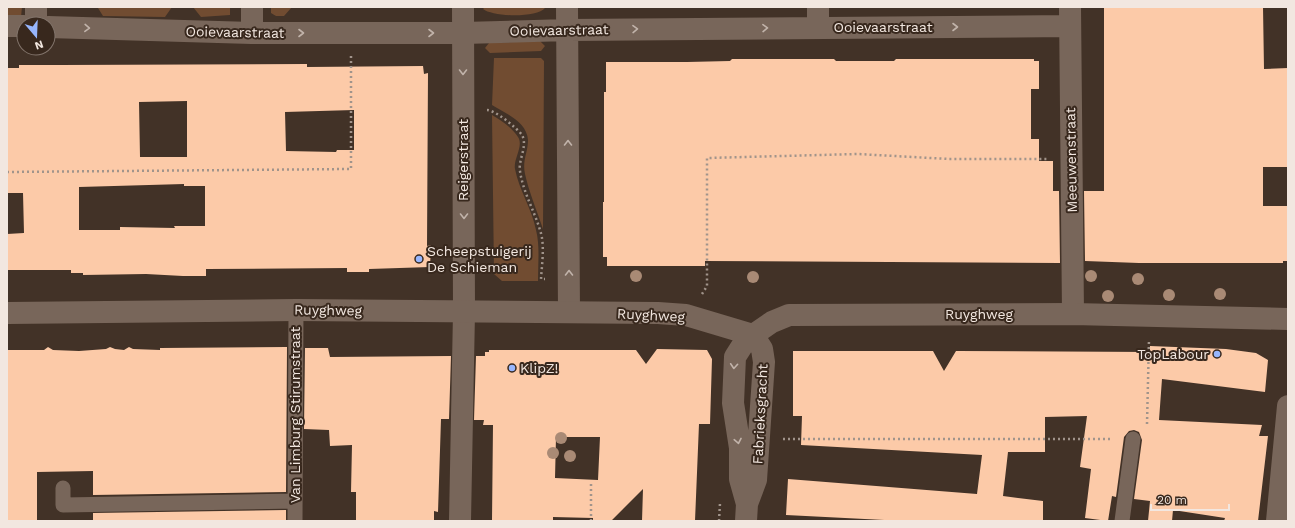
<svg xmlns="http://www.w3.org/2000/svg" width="1295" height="528" font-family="'Work Sans',sans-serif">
	<rect width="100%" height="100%" fill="#423227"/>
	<!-- green -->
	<path fill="#714c31" d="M7 7H22L21 17H7Z
		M68 7H172L165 17 103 16 98 8Z
		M176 7H230V15L201 17 193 7Z
		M271 7H292L284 16H276L271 13Z
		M485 7H544L545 8C537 18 493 17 483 9Z
		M540 41 545 46 541 51 490 53 485 48 489 43Z
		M494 58H541L544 61 543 229C537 211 529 192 525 174 522 161 528 152 528 140 527 122 505 113 492 105Z
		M492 115C501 120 512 128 518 137 524 146 513 159 515 169 519 190 532 209 536 230 540 246 538 264 538 281H502L494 274Z"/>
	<!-- building -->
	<path fill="#fccaa8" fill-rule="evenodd" d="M1104 7H1263L1264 69 1288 68V167H1263V206H1288V261H1283V263H1139L1085 261 1084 191H1104Z
		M732 59H834L836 61H894L896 59H1034V61H1039V89H1031V139H1039V161H1053V191H1059L1060 263 705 261V266H607V257H603V202H604V92H606V62H687L730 61Z
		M307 64V67L423 66 424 74 428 73 427 246 431 245 430 267 369 269V272H347V268L206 269V276H183L146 274 83 275V273H71V270H7V234L24 233 23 193H7V68H19V65H61ZM187 101V157H140L139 102ZM354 110V150H337L336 152 286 151 285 112ZM184 184V186H205V226H174L175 228 120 227V230H79V187Z
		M1150 346 1226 349 1256 353 1268 360 1265 392 1162 379 1159 420 1262 425 1259 436H1268L1258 521H1224L1225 518 1173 510 1172 521H1148L1150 501 1134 499 1142 440 1139 432 1134 430 1129 431 1124 437 1116 497 1112 496 1108 521 1085 518 1091 469 1080 467 1087 416 1045 417V452H1008L1003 496 1043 501V521H904L786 515 788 479 977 494 982 455 801 445 802 416H793V351H933L944 371 956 351 1150 352Z
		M48 347 53 350 79 351 106 349 110 347 115 349 124 350 129 347 133 349 160 350V348L287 347 286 492 93 495V471L37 472V521H7V350H44Z
		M305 348H328L330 357 451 356 449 419H441L438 512 434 511V521H356V492H351L352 445 330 446 329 430 304 429Z
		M657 349 707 350 712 359 710 424H699L695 521H642L643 489 611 521H593V518L553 517V521H492L493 425H483L484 420H474L476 356H485V352H489V350H636L646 364ZM556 437H600L598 480 555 478Z
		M286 510V521H93V513Z"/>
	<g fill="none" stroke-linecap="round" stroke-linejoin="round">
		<!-- path -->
		<path stroke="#a1948b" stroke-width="2.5" stroke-dasharray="2 3" stroke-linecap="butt" d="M487 110C495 110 517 128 522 135 528 146 518 160 520 171 523 192 534 210 540 230 545 244 542 263 541 279H545
			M7 172 351 169V56
			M702 294 707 286V158L858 154 949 159H1047
			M1147 424 1149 339
			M783 439H1112
			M591 521V484
			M719 521 720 503"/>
		<!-- service -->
		<path stroke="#78665a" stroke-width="15" d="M63 488V505L295 501
			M295 521 296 310
			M1122 521 1133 439"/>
		<!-- minor -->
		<path stroke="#78665a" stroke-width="22" d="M36 7V24
			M252 7V33
			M567 7 569 312
			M818 7V27
			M1070 7 1073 314
			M7 26H24
			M48 27 252 33H463L568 30 1070 26
			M460 521 464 312 463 7
			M1277 521 1288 406"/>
		<!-- tertiary -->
		<path stroke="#78665a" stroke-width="22" d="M7 313 296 310 658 313 686 315 753 335
			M747 504 756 480 764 362 762 349 753 335
			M746 521 747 504 740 479V448L733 403 735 357 742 346 753 335 772 322 789 315 1073 314 1288 319"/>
	</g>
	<!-- trees -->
	<g fill="#a98a75">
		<circle cx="636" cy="276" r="6"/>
		<circle cx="1091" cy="276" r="6"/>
		<circle cx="753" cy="277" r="6"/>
		<circle cx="1138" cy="279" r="6"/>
		<circle cx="1220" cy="294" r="6"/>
		<circle cx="1169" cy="295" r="6"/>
		<circle cx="1108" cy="296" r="6"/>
		<circle cx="561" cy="438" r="6"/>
		<circle cx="553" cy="453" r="6"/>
		<circle cx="570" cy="456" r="6"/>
	</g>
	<!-- one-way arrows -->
	<defs><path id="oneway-chevron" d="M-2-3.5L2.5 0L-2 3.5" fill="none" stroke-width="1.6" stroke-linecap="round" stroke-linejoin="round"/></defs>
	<g stroke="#c1b3aa">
		<use href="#oneway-chevron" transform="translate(955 27)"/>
		<use href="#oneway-chevron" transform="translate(87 28) rotate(2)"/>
		<use href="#oneway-chevron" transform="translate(765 28) rotate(-1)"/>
		<use href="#oneway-chevron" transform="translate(635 29) rotate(-1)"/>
		<use href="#oneway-chevron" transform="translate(301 33)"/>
		<use href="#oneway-chevron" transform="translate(431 33)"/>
		<use href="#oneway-chevron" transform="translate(463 72) rotate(90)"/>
		<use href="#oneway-chevron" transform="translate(568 143) rotate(-90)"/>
		<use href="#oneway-chevron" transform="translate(464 216) rotate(90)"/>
		<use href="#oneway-chevron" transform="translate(569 273) rotate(-90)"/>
		<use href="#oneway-chevron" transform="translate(734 366) rotate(94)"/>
		<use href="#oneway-chevron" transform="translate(738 441) rotate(79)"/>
	</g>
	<!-- markers -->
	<g fill="#97b6fd" stroke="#38281d" stroke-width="1.5">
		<circle cx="419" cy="259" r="4"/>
		<circle cx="1217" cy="354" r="4"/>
		<circle cx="512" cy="368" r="4"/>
	</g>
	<g text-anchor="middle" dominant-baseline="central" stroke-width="4" stroke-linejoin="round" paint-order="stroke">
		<!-- street labels -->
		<g font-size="14" fill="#f2e7e0" stroke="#38281d">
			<text x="883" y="27">Ooievaarstraat</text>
			<text transform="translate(559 30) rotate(-1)">Ooievaarstraat</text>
			<text transform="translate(235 32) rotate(1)">Ooievaarstraat</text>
			<text transform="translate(463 160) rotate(-90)">Reigerstraat</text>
			<text transform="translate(1071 160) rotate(-91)">Meeuwenstraat</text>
			<text transform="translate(328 310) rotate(1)">Ruyghweg</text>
			<text x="979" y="314">Ruyghweg</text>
			<text transform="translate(651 315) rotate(3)">Ruyghweg</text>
			<text transform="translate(760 414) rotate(-87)">Fabrieksgracht</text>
			<text transform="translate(295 415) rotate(-90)">Van Limburg Stirumstraat</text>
		</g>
		<!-- poi labels -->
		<g font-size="14" fill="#f2e7e0" stroke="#38281d" text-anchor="start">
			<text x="427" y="251">Scheepstuigerij<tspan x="427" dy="16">De Schieman</tspan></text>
			<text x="1209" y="354" text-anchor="end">TopLabour</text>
			<text x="520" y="368">KlipZ!</text>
		</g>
	</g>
	<!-- border -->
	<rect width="1295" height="528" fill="none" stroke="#f2e7e0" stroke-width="16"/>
	<!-- north arrow -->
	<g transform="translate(36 36) rotate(161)"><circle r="19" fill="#38281d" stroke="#82746b"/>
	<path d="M0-3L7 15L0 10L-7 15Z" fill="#97b6fd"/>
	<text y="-6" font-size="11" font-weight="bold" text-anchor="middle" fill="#f2e7e0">N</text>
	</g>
	<!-- scale -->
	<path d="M1151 504v6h78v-6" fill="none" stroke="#f2e7e0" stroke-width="2"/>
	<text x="1157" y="504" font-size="12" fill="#f2e7e0" stroke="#38281d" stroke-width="3" paint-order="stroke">20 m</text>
</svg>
